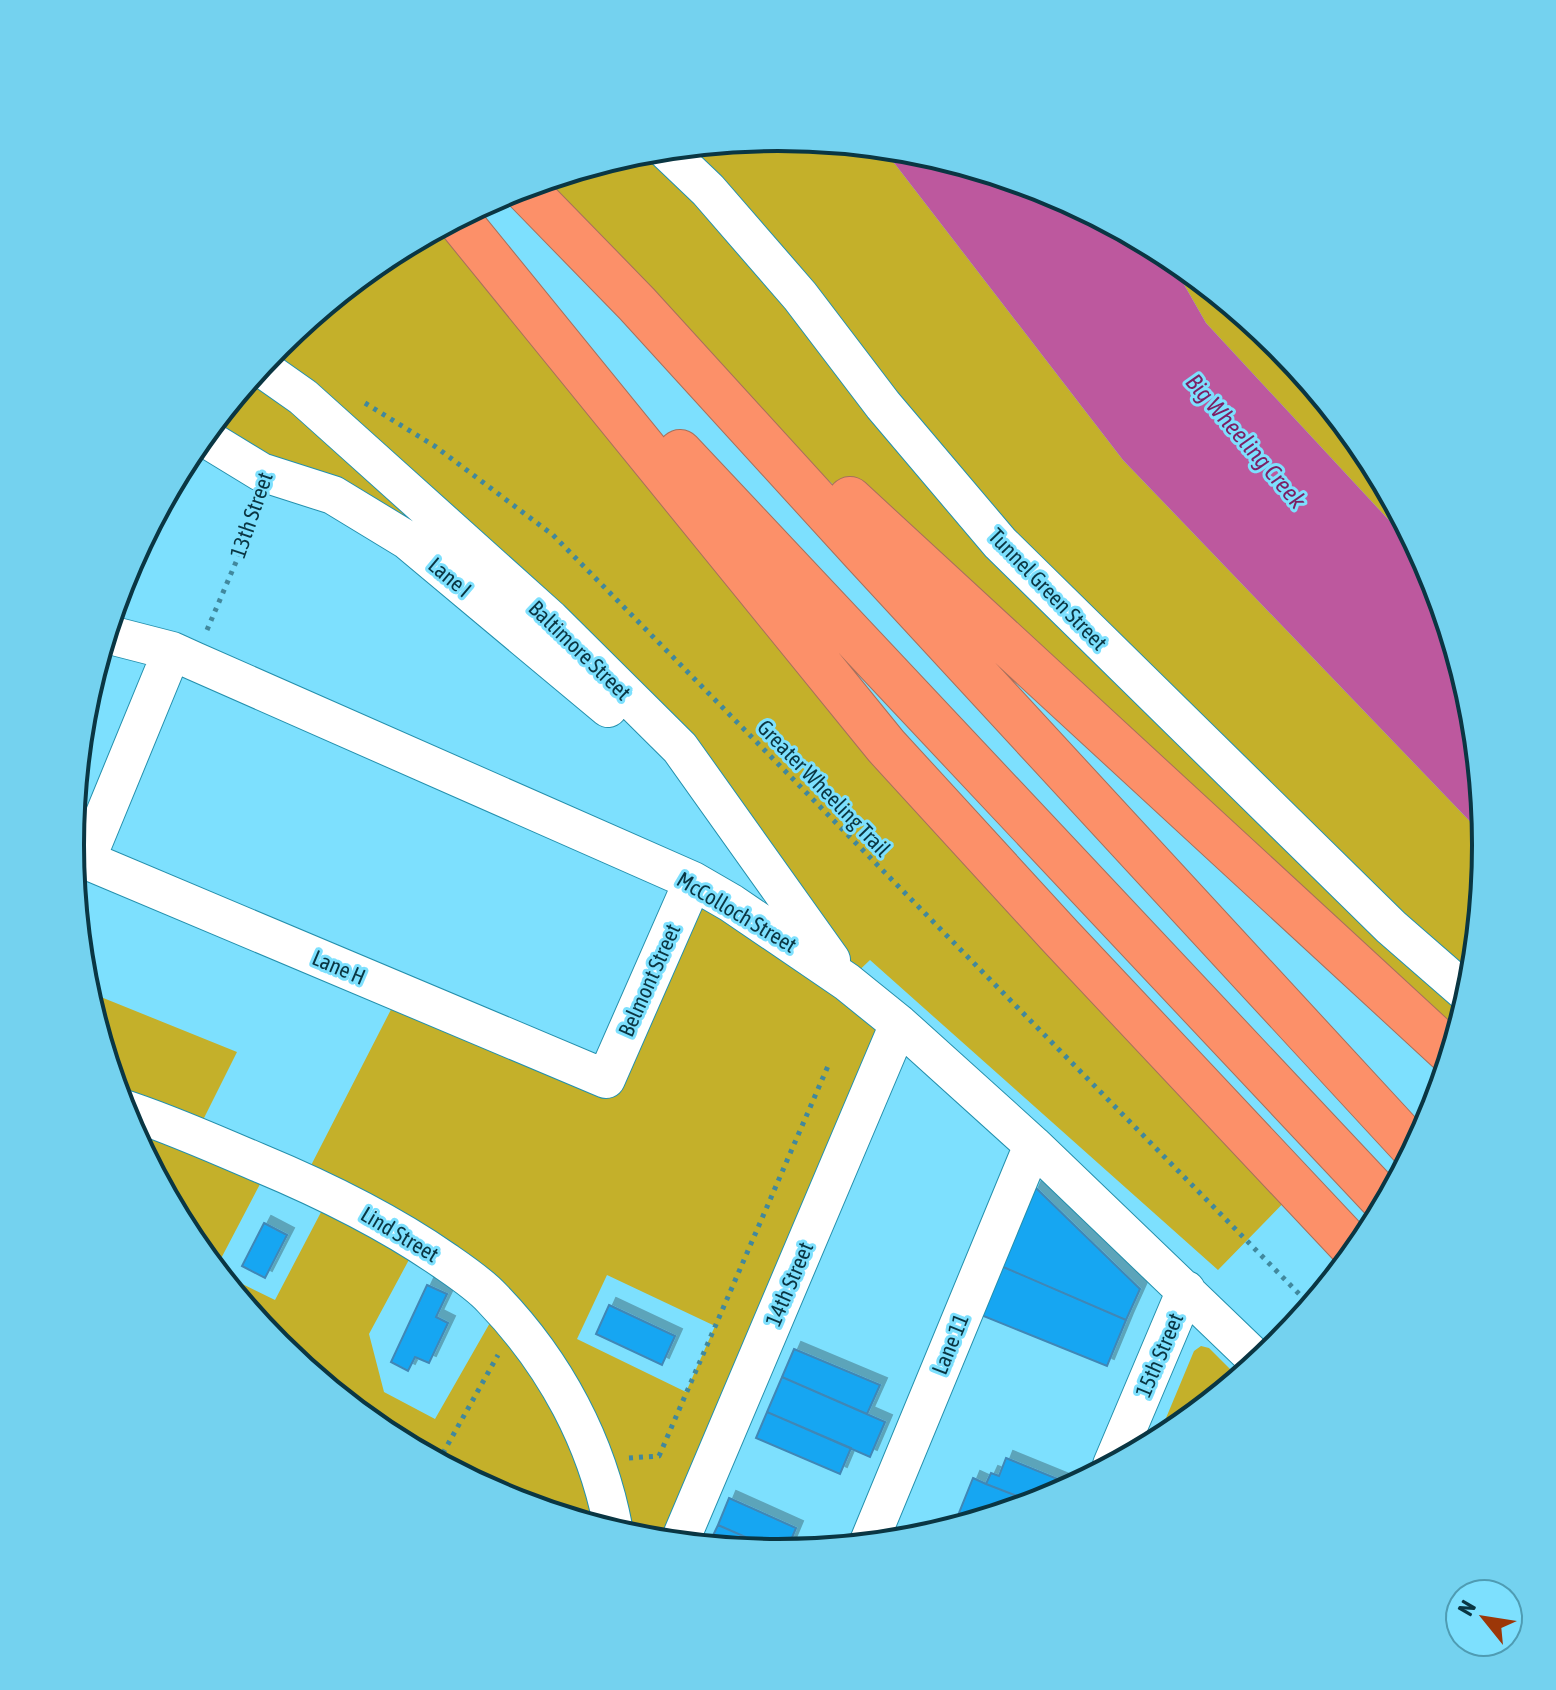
<svg xmlns="http://www.w3.org/2000/svg" width="1556" height="1690" font-family="'Asap Condensed',sans-serif">
	<defs>
		<filter id="shadow"><feDropShadow dx="7" dy="-7" stdDeviation="0" flood-color="#0004"/></filter>
	</defs>
	<rect width="100%" height="100%" fill="#7de0fe"/>
	<!-- green -->
	<path fill="#c4b02a" fill-rule="evenodd" d="M778 137 875 147 895 164 1123 460 1485 837 1486 845 1472 984 1451 1053 637 304 519 187 640 151Z
		M457 218 1297 1189 1218 1270 870 960 847 982 899 1024 679 1543 639 1539 507 1499 384 1433 277 1345 216 1271 275 1300 330 1195 303 1181 400 992 606 1079 693 881 768 928 785 896 680 748 621 719 407 540 202 436 278 344 385 256ZM418 1243 499 1307 435 1419 384 1392 369 1334ZM607 1275 715 1326 686 1392 577 1339Z
		M1166 253 1279 345 1367 452 1424 558 1206 323Z
		M86 991 237 1052 195 1136 269 1167 215 1270 189 1238 124 1116Z
		M1201 1346 1209 1348 1239 1378 1171 1434 1156 1442 1194 1351Z"/>
	<!-- water -->
	<path fill="#bd589e" d="M875 147 917 151 1049 191 1166 253 1206 323 1424 558 1432 575 1472 707 1485 837 1123 460 895 164Z"/>
	<!-- building -->
	<path fill="#19a6f2" stroke="#3f87b6" stroke-width="2" filter="url(#shadow)" d="M1035 1187 1140 1289 1126 1320 1001 1266Z
		M264 1223 287 1235 265 1278 242 1266Z
		M1001 1266 1126 1320 1107 1366 981 1315Z
		M427 1285 447 1294 436 1317 448 1323 429 1363 415 1357 408 1371 391 1362Z
		M609 1305 675 1336 662 1365 596 1334Z
		M794 1349 880 1385 867 1414 782 1377Z
		M782 1377 885 1422 870 1457 767 1412Z
		M767 1412 851 1448 840 1474 756 1438Z
		M1006 1458 1065 1482 1061 1493 1056 1495 1053 1494 1049 1499 1035 1503 986 1484 991 1473 999 1476Z
		M973 1478 986 1484 1035 1503 979 1520 959 1513Z
		M729 1498 796 1528 786 1552 782 1553 718 1525Z
		M959 1513 979 1520 953 1528Z
		M718 1525 782 1553 708 1546Z"/>
	<g fill="none" stroke-linecap="round" stroke-linejoin="round">
		<!-- minor casing -->
		<g stroke="#2490ad" stroke-width="40">
			<path id="minor" d="M664 148 708 190 800 296 883 405 1000 543 1391 927 1469 995
				M259 366 303 397 550 619 680 748 831 960
				M202 436 261 472 333 495 407 540 608 708
				M106 634 172 651 194 661 693 881 731 903 847 982 899 1024 1033 1145 1259 1362
				M71 857 86 860 606 1079 693 881
				M86 860 172 651
				M121 1108C168 1123 212 1143 257 1162 322 1189 386 1220 445 1261 461 1272 479 1284 492 1298 555 1363 598 1443 614 1532
				M1112 1465 1186 1290
				M679 1543 899 1024
				M868 1544 1033 1145"/>
		</g>
		<!-- highway casing -->
		<g stroke="#a7705c" stroke-width="46">
			<path id="highway" d="M522 186 637 304 864 553 1414 1149
				M457 218 886 746 1060 936 1356 1251
				M680 452 1386 1203
				M850 499 1451 1053"/>
		</g>
		<!-- path -->
		<path stroke="#41889d" stroke-width="5" stroke-dasharray="4 6" stroke-linecap="butt" d="M365 403 436 447 553 535 1311 1306
			M207 630 239 555 255 505
			M629 1458 659 1456 828 1066
			M438 1462 498 1355"/>
		<!-- minor -->
		<use href="#minor" stroke="#fff" stroke-width="38"/>
		<!-- highway -->
		<use href="#highway" stroke="#fc9069" stroke-width="44"/>
	</g>
	<g text-anchor="middle" dominant-baseline="central" stroke-width="6" stroke-linejoin="round" paint-order="stroke">
		<!-- street labels -->
		<g font-size="22" fill="#0a3643" stroke="#7de0fe">
			<text transform="translate(251 515) rotate(-71)">13th Street</text>
			<text transform="translate(450 577) rotate(40)">Lane I</text>
			<text transform="translate(1048 589) rotate(46)">Tunnel Green Street</text>
			<text transform="translate(580 650) rotate(44)">Baltimore Street</text>
			<text transform="translate(824 788) rotate(46)">Greater Wheeling Trail</text>
			<text transform="translate(737 912) rotate(31)">McColloch Street</text>
			<text transform="translate(339 967) rotate(23)">Lane H</text>
			<text transform="translate(649 980) rotate(-66)">Belmont Street</text>
			<text transform="translate(400 1234) rotate(31)">Lind Street</text>
			<text transform="translate(789 1284) rotate(-67)">14th Street</text>
			<text transform="translate(950 1344) rotate(-68)">Lane 11</text>
			<text transform="translate(1159 1355) rotate(-67)">15th Street</text>
		</g>
		<!-- water labels -->
		<g font-size="24" font-style="italic" fill="#7c1f64" stroke="#7de0fe">
			<text transform="translate(1246 441) rotate(49)">Big Wheeling Creek</text>
		</g>
	</g>
	<!-- crop -->
	<path d="M0 0H1556V1690H0ZM84 845a694 694 0 1 1 1388 0a694 694 0 1 1-1388 0Z" fill="#74d2ef" fill-rule="evenodd"/>
	<path fill="none" stroke="#0a3643" stroke-width="4" d="M84 845a694 694 0 1 1 1388 0a694 694 0 1 1-1388 0Z"/>
	<!-- north arrow -->
	<g transform="translate(1484 1618) rotate(300)"><circle r="38" fill="#7de0fe" stroke="#4f9cb3" stroke-width="2"/>
	<path d="M0-6L14 30L0 20L-14 30Z" fill="#9c3708"/>
	<text y="-12" font-size="22" font-weight="bold" text-anchor="middle" fill="#0a3643">N</text>
	</g>
</svg>
